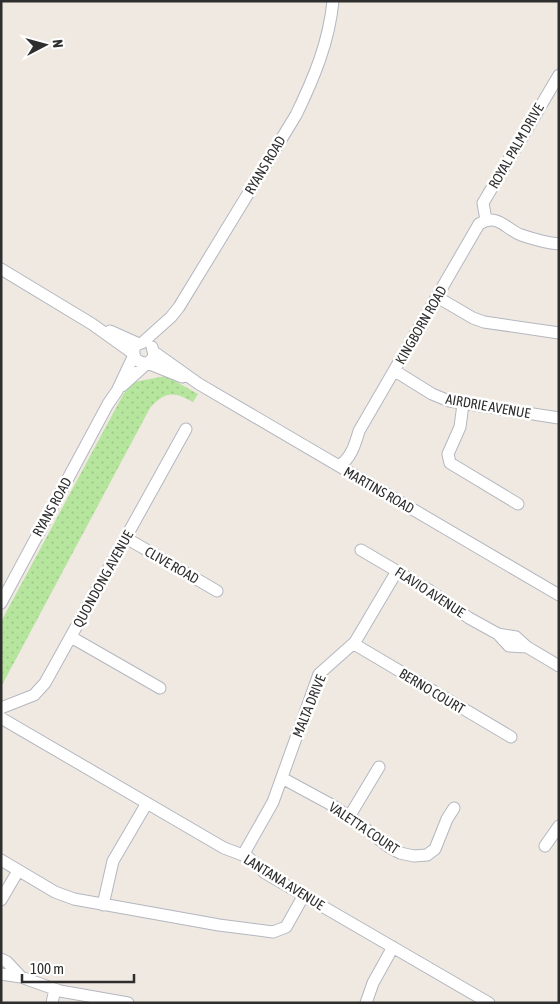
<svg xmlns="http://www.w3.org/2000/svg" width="560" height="1004" font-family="'Asap Condensed',sans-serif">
	<defs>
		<pattern id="grass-dots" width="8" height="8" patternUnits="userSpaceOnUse" patternTransform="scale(1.25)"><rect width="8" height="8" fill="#b6e59e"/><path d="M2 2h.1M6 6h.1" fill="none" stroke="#9dc588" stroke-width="1.8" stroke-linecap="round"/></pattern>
	</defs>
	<rect width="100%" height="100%" fill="#efe9e1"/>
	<!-- grass -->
	<path fill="url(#grass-dots)" d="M166 376 198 394 193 402C174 391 165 391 150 408L1 687 2 620 124 393 134 382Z"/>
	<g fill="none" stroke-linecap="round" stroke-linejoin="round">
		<!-- minor casing -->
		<g stroke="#b4b7c1" stroke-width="13">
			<path id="minor" d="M486 220 483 203 559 75
				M1 269 92 324 134 354
				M437 297 473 318 484 322 559 333
				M110 331 139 344
				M142 343 171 317 179 307 296 115C314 78 329 42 333 1
				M134 350C133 358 138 363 146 363
				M154 352 199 384 559 595
				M147 363 182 377
				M395 371 432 394 449 401 559 418
				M122 386 152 359 154 355 152 347
				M463 404 460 427 448 454 450 463 518 504
				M339 466C351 458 355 445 359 431L479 224C498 213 504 228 521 235 533 239 546 243 559 244
				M126 538 217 591
				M361 550 429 590 469 618 498 634 509 646 527 647
				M1 603 108 404 117 391 134 355
				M498 634 516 637 527 647 559 666
				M71 637 160 688
				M354 644 511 737
				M1 708 34 695 45 683 186 429
				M1 718 224 848 248 857 265 873 489 1003
				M282 778 330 804 354 820 389 847 400 853 414 856 427 855 435 849 447 819 454 808
				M349 817 379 767
				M545 846 559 826
				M243 855 273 802 319 674 355 642 397 571
				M1 860 55 892 74 899 219 925 273 932 286 927 304 895
				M1 900 18 871
				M103 905 113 861 147 803
				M1 959 7 962 21 977
				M1 974 21 977 60 991 128 1003
				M52 1003 55 989
				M366 1003 373 983 393 947"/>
		</g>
		<!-- minor -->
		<use href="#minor" stroke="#fff" stroke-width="11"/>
	</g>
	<g text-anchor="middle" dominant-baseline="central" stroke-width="5" stroke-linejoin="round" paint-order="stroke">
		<!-- street labels -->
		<g font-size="14" fill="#2e2e2e" stroke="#fff">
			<text transform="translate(516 146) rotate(-60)">ROYAL PALM DRIVE</text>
			<text transform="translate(265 165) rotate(-59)">RYANS ROAD</text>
			<text transform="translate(421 325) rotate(-60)">KINGBORN ROAD</text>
			<text transform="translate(488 406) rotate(10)">AIRDRIE AVENUE</text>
			<text transform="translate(379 490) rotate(30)">MARTINS ROAD</text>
			<text transform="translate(52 507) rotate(-61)">RYANS ROAD</text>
			<text transform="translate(172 565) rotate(30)">CLIVE ROAD</text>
			<text transform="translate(103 579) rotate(-61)">QUONDONG AVENUE</text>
			<text transform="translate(430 592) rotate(33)">FLAVIO AVENUE</text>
			<text transform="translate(432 691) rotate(31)">BERNO COURT</text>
			<text transform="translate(309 706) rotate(-68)">MALTA DRIVE</text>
			<text transform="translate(364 828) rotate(34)">VALETTA COURT</text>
			<text transform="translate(284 882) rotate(32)">LANTANA AVENUE</text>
		</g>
	</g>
	<!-- border -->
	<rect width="560" height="1004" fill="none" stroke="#2e2e2e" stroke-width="5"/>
	<!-- north arrow -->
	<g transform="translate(45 45) rotate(84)" stroke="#ffffff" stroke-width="4" paint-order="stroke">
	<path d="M0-4L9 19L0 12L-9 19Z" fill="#2e2e2e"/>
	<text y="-8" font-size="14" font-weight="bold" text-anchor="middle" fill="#2e2e2e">N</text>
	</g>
	<!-- scale -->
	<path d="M22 974v8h112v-8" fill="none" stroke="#2e2e2e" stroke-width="2.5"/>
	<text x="30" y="974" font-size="15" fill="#2e2e2e" stroke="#ffffff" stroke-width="4" paint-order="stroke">100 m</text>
</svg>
